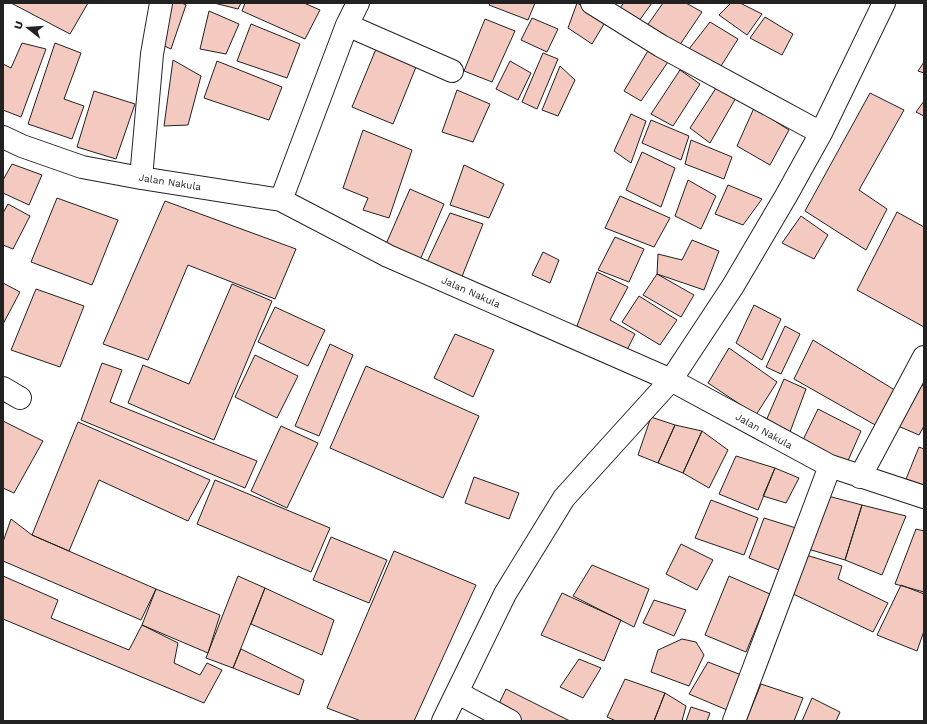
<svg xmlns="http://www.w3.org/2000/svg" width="927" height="724" font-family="'Work Sans',sans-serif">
	<rect width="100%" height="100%" fill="#fff"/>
	<!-- building -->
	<path fill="#f3c9c0" stroke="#222" d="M11 3H88L70 34Z
		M168 3H182L186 5 171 49 160 44Z
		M214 3H241L238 9Z
		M245 3H304L320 10 305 39 242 11Z
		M490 3H535L528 20 489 5Z
		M577 3 607 19 592 44 568 28Z
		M624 3H652L636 25 618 10Z
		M663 3H686L702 12 675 52 644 30Z
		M731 3H740L762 14 747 35 719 15Z
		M209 11 239 24 226 54 200 49Z
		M765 17 793 34 782 55 750 38Z
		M532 18 558 29 547 52 521 40Z
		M485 19 515 31 492 82 464 71Z
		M710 22 738 39 716 74 685 54Z
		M251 24 300 44 287 78 237 61Z
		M22 43 46 49 21 117 3 110V64L11 68Z
		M55 43 81 53 64 99 84 106 72 139 28 124Z
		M376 49 416 67 393 124 352 107Z
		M649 49 668 62 641 101 624 91Z
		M543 53 558 59 537 109 522 102Z
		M173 60 201 76 188 125 164 126Z
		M217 61 282 87 269 120 204 98Z
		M510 61 531 73 518 100 496 89Z
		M924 62V73L918 71Z
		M560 66 575 80 558 116 542 110Z
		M680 70 700 84 673 126 651 114Z
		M720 82 737 96 710 143 690 128Z
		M457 90 490 104 473 142 442 132Z
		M94 91 135 104 116 159 77 147Z
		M870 93 904 110 859 190 887 209 866 250 805 211Z
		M924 101V116L916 112Z
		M754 108 789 130 770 165 737 146Z
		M631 114 646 121 631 163 614 151Z
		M651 120 689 136 681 160 642 143Z
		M363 130 412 150 389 218 363 210 368 198 343 188Z
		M691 140 732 157 724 179 685 164Z
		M642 152 675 168 661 207 626 190Z
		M12 164 42 175 29 205 3 193V180Z
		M464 165 504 184 489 218 450 205Z
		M688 180 716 196 701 229 675 216Z
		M728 185 762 199 743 225 715 214Z
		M410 189 444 204 420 260 386 244Z
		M620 196 670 218 654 247 605 228Z
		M57 198 118 220 92 285 31 262Z
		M165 201 296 249 275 299 188 265 148 360 103 344Z
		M8 204 30 216 13 249 3 245V213Z
		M897 212 924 227V327L857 290Z
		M450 213 483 224 461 279 427 262Z
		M801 216 828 235 814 259 782 243Z
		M615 237 644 249 629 282 598 270Z
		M692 240 719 251 704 290 657 274 658 254 682 260Z
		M543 252 559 260 550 283 532 275Z
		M597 272 628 287 610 320 635 334 626 352 577 326Z
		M657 274 694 295 681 317 643 295Z
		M3 283 20 292 3 324Z
		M232 284 272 301 214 440 128 403 143 365 189 384Z
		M36 289 84 306 60 367 11 350Z
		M639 296 677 320 660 345 622 322Z
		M754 305 781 319 762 360 736 343Z
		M275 307 325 330 308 366 258 342Z
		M785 326 800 334 781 374 766 367Z
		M455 334 494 350 473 397 434 378Z
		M813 340 898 392 877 426 794 379Z
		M330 344 353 355 319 436 295 426Z
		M729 348 777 382 756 415 708 383Z
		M255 355 298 376 277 418 235 397Z
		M102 363 122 370 110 402 257 461 245 488 81 420Z
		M366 366 479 416 443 498 330 448Z
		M784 379 806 389 790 432 766 421Z
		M913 381 924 386V426L919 435 891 423Z
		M818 409 861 431 847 463 802 442Z
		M651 417 675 425 658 463 638 455Z
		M3 421 43 441 14 493 3 488Z
		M78 422 210 480 188 521 99 480 69 551 32 535Z
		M675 425 702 431 683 473 658 463Z
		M281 426 318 443 287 508 251 491Z
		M702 431 728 450 709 488 683 473Z
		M919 447 924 449V486L906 479Z
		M736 456 775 468 758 510 719 494Z
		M775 468 799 478 786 503 763 496Z
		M474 477 519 493 509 519 465 503Z
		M215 480 330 528 311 572 197 524Z
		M828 496 862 505 845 560 808 549Z
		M711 500 758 518 744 555 695 538Z
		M862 505 906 516 882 575 845 560Z
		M764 518 796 528 779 570 749 558Z
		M11 519 32 535 156 589 141 620 3 561V542Z
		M916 529 924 531V592L895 584Z
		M331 537 387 560 369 603 313 580Z
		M681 544 713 560 697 590 666 574Z
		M394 551 476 585 414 721H361L327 708Z
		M806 555 842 566 838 579 888 603 873 632 789 592Z
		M592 565 649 589 634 627 573 596Z
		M3 576 58 600 51 618 129 650 142 625 178 643 174 663 200 675 207 663 222 670 204 703 3 619Z
		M238 576 265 588 233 668 206 658Z
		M729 576 770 594 746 652 705 635Z
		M901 585 924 594V631L917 651 877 635Z
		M265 588 334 620 322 655 251 624Z
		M156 589 220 615 208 653 142 625Z
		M562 593 621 620 604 661 541 635Z
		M654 600 686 610 674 636 643 623Z
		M682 639 696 642 704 655 689 686 651 672 658 650Z
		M241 649 304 680 299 695 233 668Z
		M579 659 601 668 583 698 560 687Z
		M708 662 744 676 727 710 689 694Z
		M625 679 665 693 654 721H616L607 717Z
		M761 684 803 698 794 721H746Z
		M506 689 570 721H518L496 710Z
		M665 693 686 706 682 721H654Z
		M812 698 840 712 836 721H802Z
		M691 707 710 713 707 721H686Z"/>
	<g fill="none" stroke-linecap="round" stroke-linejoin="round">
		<!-- minor casing -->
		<g stroke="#222" stroke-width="24">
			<path id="minor" d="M592 3 661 46 821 133
				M347 25 452 71
				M3 137 22 146 82 167 141 178 281 200 388 256 671 380 830 466 924 497
				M141 178 152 54 161 3
				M281 200 347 25 358 3
				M3 388 20 398
				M860 477 924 357
				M458 693 510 721
				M443 721 505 594 564 498 671 380 733 286 786 196 821 133 884 3
				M734 721 830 466"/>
		</g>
		<!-- minor -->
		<use href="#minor" stroke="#fff" stroke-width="22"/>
	</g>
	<g text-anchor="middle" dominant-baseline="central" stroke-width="3" stroke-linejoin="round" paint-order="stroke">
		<!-- street labels -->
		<g font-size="10" fill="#222" stroke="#fff">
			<text transform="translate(170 182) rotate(9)">Jalan Nakula</text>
			<text transform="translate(471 292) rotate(24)">Jalan Nakula</text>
			<text transform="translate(764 431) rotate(29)">Jalan Nakula</text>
		</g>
	</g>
	<!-- border -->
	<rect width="927" height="724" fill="none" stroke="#222222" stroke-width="8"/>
	<!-- north arrow -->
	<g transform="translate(28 28) rotate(287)" stroke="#ffffff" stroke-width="3" paint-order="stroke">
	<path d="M0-3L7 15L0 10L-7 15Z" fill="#222222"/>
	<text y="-6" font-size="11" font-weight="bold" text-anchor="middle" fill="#222222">U</text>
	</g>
</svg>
